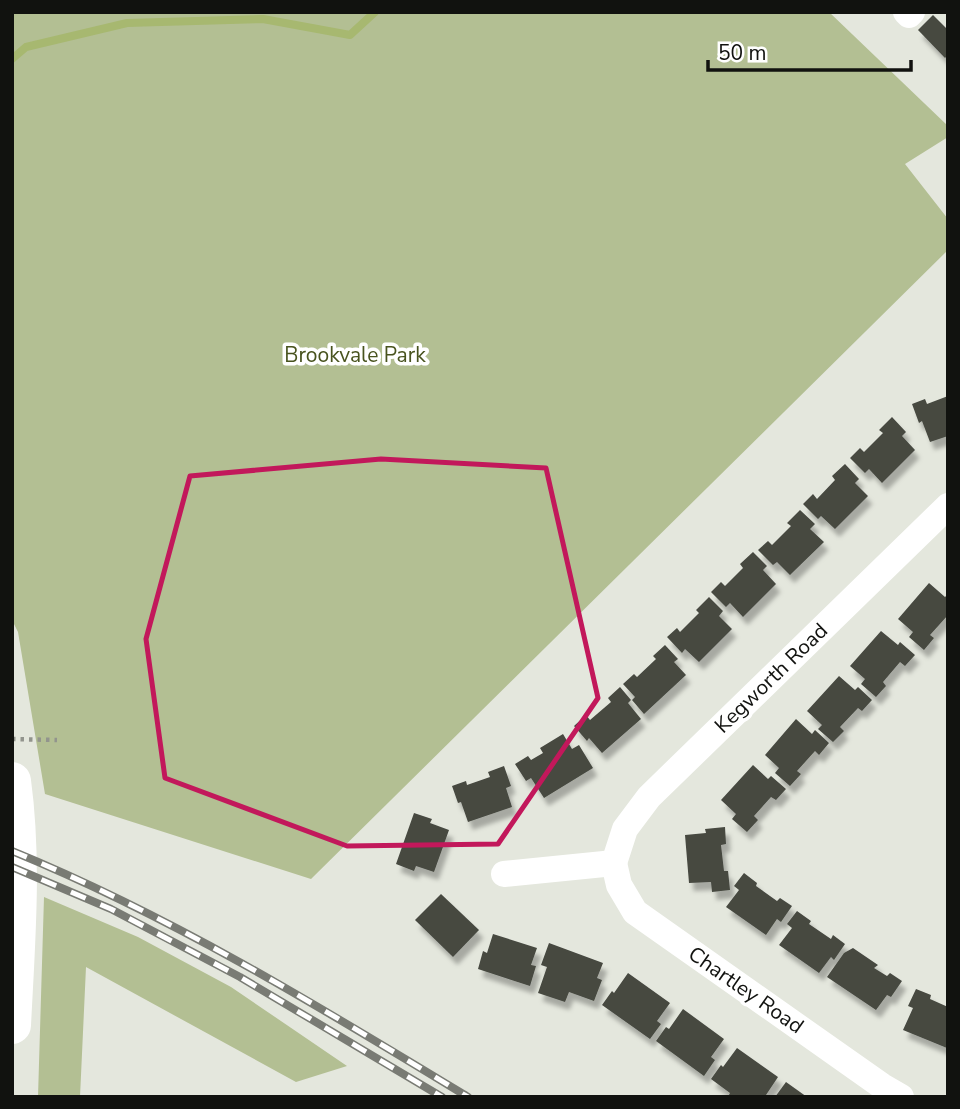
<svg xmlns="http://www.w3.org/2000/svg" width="960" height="1109" font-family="'Nunito Sans',sans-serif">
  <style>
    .green { fill: #b3bf93 }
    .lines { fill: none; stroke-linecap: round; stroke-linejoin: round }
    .stream { stroke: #a7b870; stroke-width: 8 }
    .building { fill: #464840; filter: url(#shadow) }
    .path { stroke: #92948d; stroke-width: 4.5; stroke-dasharray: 3.5 5; stroke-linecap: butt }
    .minor { stroke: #fff; stroke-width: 26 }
    .highway { stroke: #fff; stroke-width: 38 }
    .rail-casing { stroke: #797b74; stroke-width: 8 }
    .rail { stroke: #fff; stroke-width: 5; stroke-dasharray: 16; stroke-linecap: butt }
    .marked { fill: none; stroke: #c2185b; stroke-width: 5; stroke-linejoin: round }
    .labels { text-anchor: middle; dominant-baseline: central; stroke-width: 7; stroke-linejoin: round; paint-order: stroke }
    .park-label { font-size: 21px; fill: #48531e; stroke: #fff }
    .street-label { font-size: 21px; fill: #11120f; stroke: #fff }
  </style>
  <defs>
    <filter id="shadow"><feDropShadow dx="4.5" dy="8" stdDeviation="2" flood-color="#0004"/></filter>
  </defs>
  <rect width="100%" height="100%" fill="#e4e7dd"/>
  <g class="green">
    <polygon points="12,12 829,12 948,126 948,137 905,164 948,219 948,250 311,879 45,794 18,632 12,620"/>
    <polygon points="44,897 138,937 231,987 347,1066 296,1082 86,967 80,1097 38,1097"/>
  </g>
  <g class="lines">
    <polyline class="stream" points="12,59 26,47 127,23 263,19 350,35 375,12"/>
  </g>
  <g class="building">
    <polygon points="933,15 948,30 948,55 945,58 918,30"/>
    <polygon points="948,396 948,436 930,442 922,421 919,423 912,404 925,399 927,404"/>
    <polygon points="892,417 906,432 902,436 915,450 882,483 869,469 865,473 850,458 860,448 864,452 883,433 879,430"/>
    <polygon points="845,464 859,479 855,483 868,496 835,529 821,516 818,519 803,504 813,494 817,499 835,480 832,476"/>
    <polygon points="800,510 815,524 810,529 824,542 790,575 777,562 773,565 758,550 768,541 772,545 791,526 787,523"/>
    <polygon points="753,552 767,566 763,570 776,584 743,617 730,603 726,607 711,592 721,582 725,586 743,568 740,564"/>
    <polygon points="929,583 945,597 948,594 948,615 930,635 934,638 924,650 909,637 913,632 898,619"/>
    <polygon points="709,597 723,611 719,616 732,629 699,662 685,649 682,653 667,637 677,628 680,632 699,613 696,610"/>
    <polygon points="881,631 898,645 900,642 915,655 905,666 900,662 883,682 886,686 876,697 861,684 865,679 850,666"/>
    <polygon points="665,645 678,659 674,662 686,675 644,714 632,700 635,697 623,684 634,674 637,677 656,659 653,656"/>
    <polygon points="839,676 855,690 858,687 872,700 862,711 858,708 840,727 844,731 833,742 818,729 822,725 807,711"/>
    <polygon points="620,687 631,700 628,703 641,719 602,753 589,738 587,741 574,726 586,715 590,720 611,702 608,698"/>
    <polygon points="796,719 812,734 815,730 829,743 819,755 815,751 797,771 801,774 790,786 775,773 779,768 765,755"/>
    <polygon points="563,734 572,749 579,745 593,768 544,798 531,778 526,781 515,764 528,756 531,760 543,753 540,748"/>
    <polygon points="753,765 768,779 771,776 786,789 776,800 771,797 754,816 758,820 747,832 732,819 736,814 721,800"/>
    <polygon points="504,766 511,786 506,788 512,807 468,822 461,802 458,803 452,786 466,781 467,785 490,777 488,772"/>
    <polygon points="414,813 432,819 430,823 449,830 434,872 416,866 414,871 396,864"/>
    <polygon points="725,827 726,844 721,845 724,871 728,871 730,890 712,892 711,882 689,883 685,835 706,833 705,829"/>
    <polygon points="744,873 757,883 756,886 777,901 780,898 792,906 781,922 777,919 766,935 726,907 739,890 734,886"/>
    <polygon points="441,894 479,930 453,957 415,920"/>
    <polygon points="797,911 811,921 809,924 831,939 833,935 845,944 834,960 831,957 819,973 779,945 792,928 787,924"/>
    <polygon points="493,934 537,948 531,965 536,966 530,986 478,969 483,951 487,953"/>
    <polygon points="549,943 603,963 597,978 602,980 594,1001 569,992 565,1002 538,993 547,967 541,965"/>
    <polygon points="853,948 878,965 874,968 887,976 890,973 902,981 891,997 887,995 876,1010 827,977 844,953"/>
    <polygon points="628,973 670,1003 657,1021 661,1024 650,1039 602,1005 612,991 614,993"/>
    <polygon points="916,989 931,995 930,999 948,1007 947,1048 903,1030 913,1008 908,1006"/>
    <polygon points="683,1009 724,1039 711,1057 715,1060 704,1076 656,1041 666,1027 669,1029"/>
    <polygon points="737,1048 778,1077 766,1095 768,1097 728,1097 730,1093 711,1079 721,1065 723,1067"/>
    <polygon points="786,1082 807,1097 775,1097"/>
  </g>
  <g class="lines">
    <polyline class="path" points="12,739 57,740"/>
    <g class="minor">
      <polyline points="906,12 909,15 912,12"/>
      <polyline points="614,863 625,829 649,797 948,506"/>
      <polyline points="614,863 619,885 635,912 882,1086 901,1097"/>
      <polyline points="504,874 614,863"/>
    </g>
    <path class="highway" d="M 12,781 C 23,862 16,944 12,1025"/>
    <g class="rail-casing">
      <g id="rail">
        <path d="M 12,851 C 173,917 320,1007 468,1097"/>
        <polyline points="12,867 111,909 240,977 442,1097"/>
      </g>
    </g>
    <use href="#rail" class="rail"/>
  </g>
  <path class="marked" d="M 381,459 L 546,468 L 598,698 L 498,844 L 347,846 L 165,778 L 146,639 L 190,476 Z"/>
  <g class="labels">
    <g class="park-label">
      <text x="355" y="355">Brookvale Park</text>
    </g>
    <g class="street-label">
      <text transform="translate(771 678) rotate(-44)">Kegworth Road</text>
      <text transform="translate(746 990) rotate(35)">Chartley Road</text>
    </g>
  </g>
  <rect width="960" height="1109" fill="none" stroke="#11120f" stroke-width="28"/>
  <path d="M708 60v10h203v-10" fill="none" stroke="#11120f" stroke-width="3.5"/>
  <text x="718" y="60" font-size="21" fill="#11120f" stroke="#ffffff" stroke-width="5" paint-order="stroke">50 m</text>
</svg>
